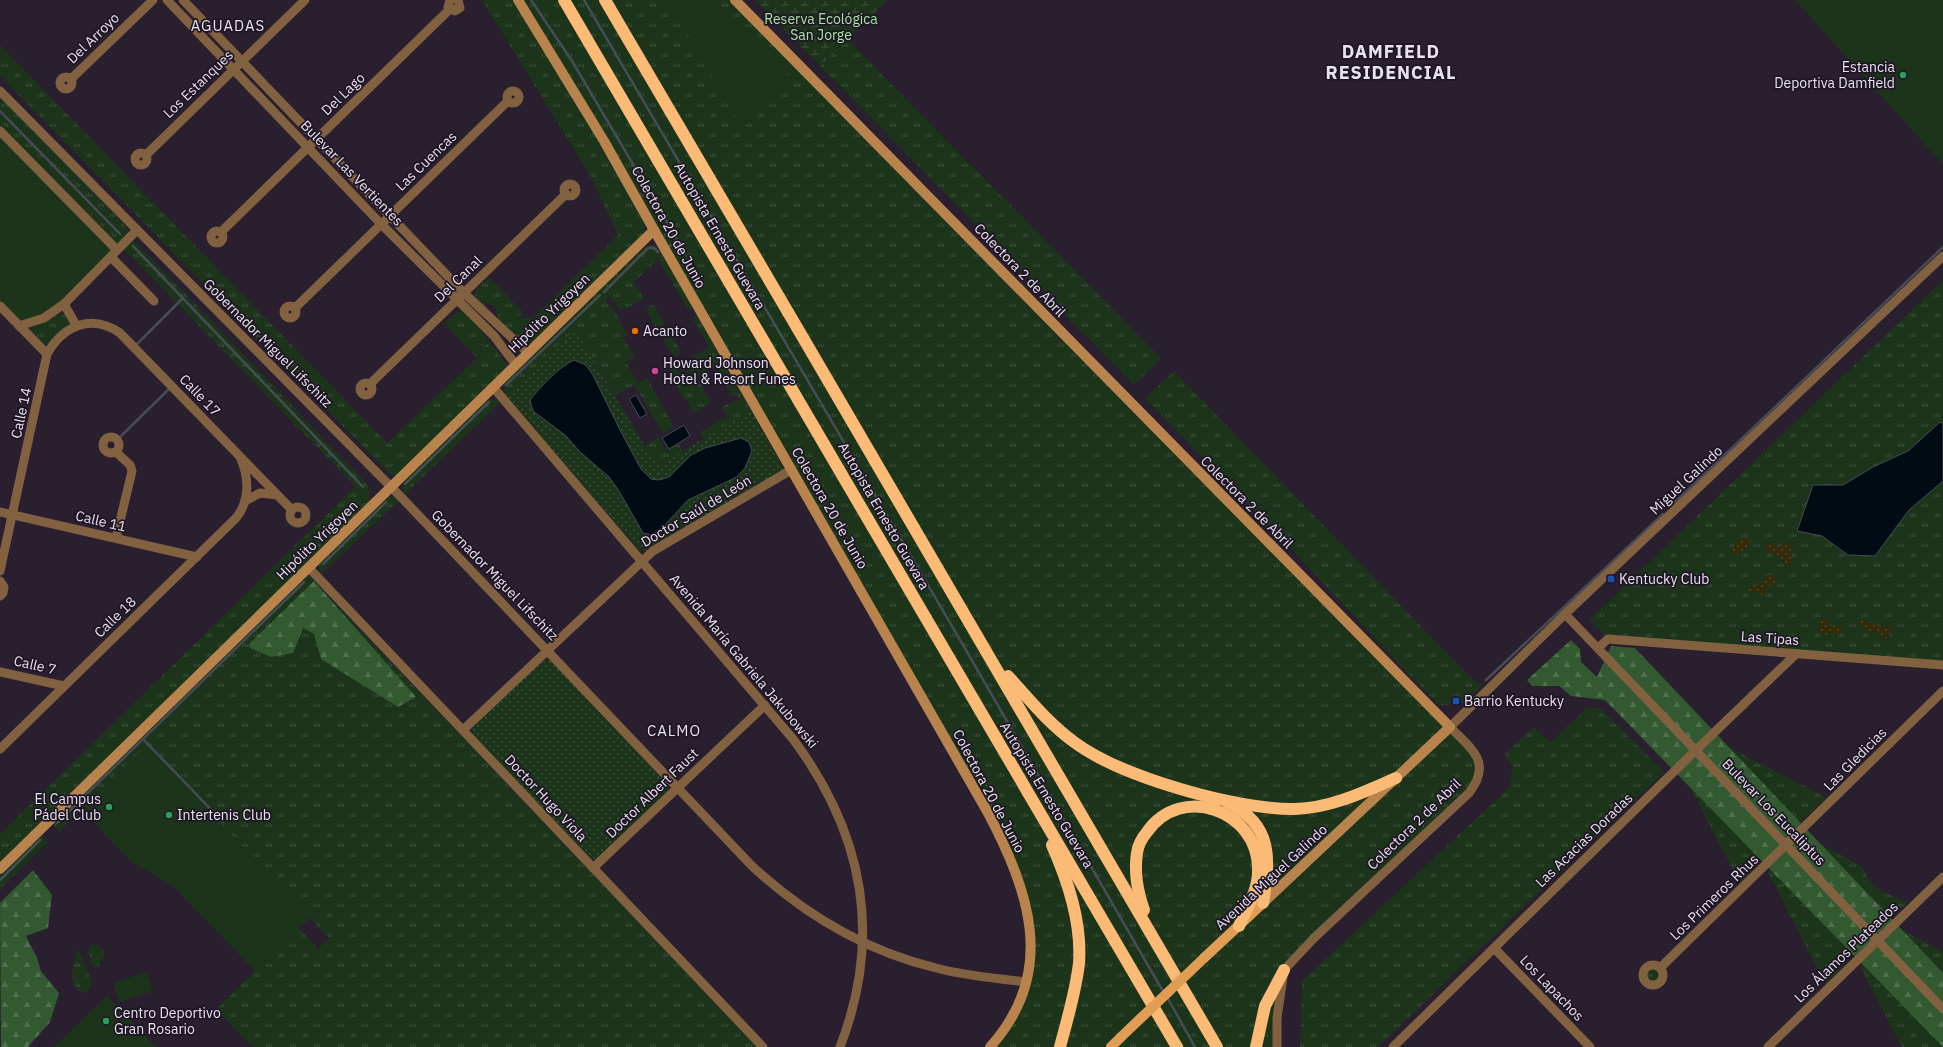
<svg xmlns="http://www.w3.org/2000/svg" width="1943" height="1047" font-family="'IBM Plex Sans',sans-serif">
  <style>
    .grass { fill: url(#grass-tufts) }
    .forest { fill: url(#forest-firs) }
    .wetland { fill: url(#wetland-marsh) }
    .sand { fill: url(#sand-dots) }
    .park { fill: url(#park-dots) }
    .pitch { fill: #1c341a }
    .water { fill: #000b14; stroke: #464c55 }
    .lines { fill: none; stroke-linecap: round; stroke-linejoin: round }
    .stream { stroke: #464c55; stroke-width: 2.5 }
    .street { stroke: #826140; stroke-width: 9 }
    .secondary { stroke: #b8834c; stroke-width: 10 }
    .primary { stroke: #e29d55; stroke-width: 10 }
    .highway { stroke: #fcba77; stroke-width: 12 }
    .primary-bridge { stroke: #e29d55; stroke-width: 10 }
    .leisure-dot { fill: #2e9e5b; stroke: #1f1625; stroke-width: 1.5 }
    .food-dot { fill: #e8710a; stroke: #1f1625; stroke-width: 1.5 }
    .hotel-dot { fill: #d1479c; stroke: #1f1625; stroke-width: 1.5 }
    .transit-dot { fill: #1a4fb4; stroke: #1f1625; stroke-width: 1.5 }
    .labels { text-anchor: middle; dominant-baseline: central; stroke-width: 3.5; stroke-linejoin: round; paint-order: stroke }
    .park-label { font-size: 14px; fill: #a6e5a1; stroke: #1f1625 }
    .street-label { font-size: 14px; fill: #e8e2ed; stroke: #1f1625 }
    .poi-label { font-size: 14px; fill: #e8e2ed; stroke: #1f1625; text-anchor: start }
    .neighbourhood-label { font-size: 15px; letter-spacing: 1px; fill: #e8e2ed; stroke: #1f1625 }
    .district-label { font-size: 18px; font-weight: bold; letter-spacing: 1px; fill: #e8e2ed; stroke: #1f1625 }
  </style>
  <defs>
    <pattern id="grass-tufts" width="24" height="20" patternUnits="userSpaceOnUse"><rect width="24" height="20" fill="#1c341a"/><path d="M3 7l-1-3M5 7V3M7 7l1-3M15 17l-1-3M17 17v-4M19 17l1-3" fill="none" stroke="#3d513c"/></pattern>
    <pattern id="forest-firs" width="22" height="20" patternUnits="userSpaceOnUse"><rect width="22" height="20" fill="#32592f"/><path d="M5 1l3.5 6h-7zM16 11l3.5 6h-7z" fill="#50714d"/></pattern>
    <pattern id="wetland-marsh" width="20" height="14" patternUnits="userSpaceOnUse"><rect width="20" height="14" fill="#1c341a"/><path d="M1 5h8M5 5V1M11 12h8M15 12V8" fill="none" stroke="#3d513c"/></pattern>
    <pattern id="sand-dots" width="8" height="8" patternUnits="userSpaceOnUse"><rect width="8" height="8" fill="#332a09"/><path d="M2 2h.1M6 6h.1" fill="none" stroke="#51492d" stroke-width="1.8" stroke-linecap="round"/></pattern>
    <pattern id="park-dots" width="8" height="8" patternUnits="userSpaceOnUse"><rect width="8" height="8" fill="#1c341a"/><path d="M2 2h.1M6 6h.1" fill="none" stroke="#3d513c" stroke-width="1.8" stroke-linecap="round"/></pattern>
  </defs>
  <rect width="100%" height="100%" fill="#291f2f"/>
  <g class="grass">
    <path d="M 482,0 L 513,0 L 592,130 L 644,222 L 645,231 L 640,238 L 534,343 C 518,341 509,332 498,323 L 497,310 L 488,303 L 485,303 L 485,308 L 475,296 L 476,290 L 489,277 L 523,312 L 517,318 L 533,318 L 618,235 L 590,175 Z"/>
    <polygon points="518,0 735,0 1478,759 1475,785 1284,969 1277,1047 990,1047 1017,1006 1031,933 1005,845"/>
    <polygon points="847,39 1161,358 1134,385 820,66"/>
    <polygon points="0,45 387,443 477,358 444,323 463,308 488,340 477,351 481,354 478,351 489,341 507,365 507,368 398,475 394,476 388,472 0,76"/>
    <polygon points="0,97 124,224 128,233 118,243 0,122"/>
    <path d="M 133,240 C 212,320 288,402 366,483 C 371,491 371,497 367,506 L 0,864 L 0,834 L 354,488 L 354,485 L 124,249 Z"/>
    <polygon points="650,245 657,247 659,250 693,308 689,311 658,259 634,282 644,299 621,311 609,296 605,301 616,313 627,335 623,338 635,356 626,362 638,383 647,378 674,427 663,433 634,385 615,395 575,330 506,395 503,390 505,382 638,252"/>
    <polygon points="1943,280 1943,665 1608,639 1589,620"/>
    <polygon points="654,305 664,323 661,328 655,326 646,309 650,306"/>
    <polygon points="58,314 66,315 69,323 68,326 51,344 43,345 32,335 31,328"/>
    <polygon points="697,316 751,411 704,439 700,432 727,416 722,407 739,399 737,394 732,396 715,366 698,376 674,368 709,347 693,319"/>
    <polygon points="667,334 672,336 680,350 679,355 677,357 672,353 663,339"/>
    <polygon points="673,369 697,378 711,403 693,414 687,400 685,401 675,382 676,381 670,370"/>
    <polygon points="1174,371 1472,679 1483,685 1466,702 1461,703 1459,697 1451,698 1452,704 1440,706 1401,666 1272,529 1145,399"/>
    <path d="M 495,399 L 500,403 L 405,494 C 401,488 403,483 407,478 L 487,400 Z"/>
    <polygon points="658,437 666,451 679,444 683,451 657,466 645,446"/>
    <polygon points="394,496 399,501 320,575 318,572 320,563 386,497"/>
    <polygon points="307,575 309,576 757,1047 252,1047 216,1009 299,928 318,949 329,938 146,746 59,832 53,823"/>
    <polygon points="1587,708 1600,708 1664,772 1378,1047 1300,1047 1302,981 1510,787 1512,768 1505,753 1534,727 1550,743"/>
    <polygon points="1720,743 1828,798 1785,835"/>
    <polygon points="1682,771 1773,846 1740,884"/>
    <polygon points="40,836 43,836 48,842 0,889 0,875"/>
    <polygon points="1810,839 1861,866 1874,887 1907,903 1876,930"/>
    <polygon points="1781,859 1862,944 1826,985 1768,872"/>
    <polygon points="1904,931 1943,952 1943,992 1893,940"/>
    <path d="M 94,944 L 98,945 L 100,950 L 104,949 L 105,954 L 97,969 L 94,968 C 90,961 89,955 89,947 Z"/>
    <path d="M 77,950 L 80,952 L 91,980 L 91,987 L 87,992 L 82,993 C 67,984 73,964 77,950 Z"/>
    <polygon points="1875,954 1943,1047 1902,1047 1861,968"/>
    <circle cx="1652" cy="975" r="7"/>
  </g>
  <g class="forest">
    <polygon points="314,581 416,697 398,707 321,659 314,634 303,628 293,653 271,657 250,648 249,644"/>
    <polygon points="1571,640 1580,649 1581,662 1597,677 1611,646 1635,648 1943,973 1943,1047 1605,700 1571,696 1559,686 1532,686 1527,680"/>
    <polygon points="33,870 52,895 48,928 26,936 37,958 41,971 59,993 50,1022 28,1047 1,1047 0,903"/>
  </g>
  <polygon class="wetland" points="755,0 887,0 820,66"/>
  <g class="sand">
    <polygon points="1745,538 1751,540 1748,547 1737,554 1732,554 1731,552 1738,539"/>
    <path d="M 1771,542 L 1778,547 L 1781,546 L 1786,542 L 1789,544 L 1791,548 L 1789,554 L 1794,559 L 1789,564 L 1785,564 C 1777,550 1772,557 1765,547 Z"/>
    <polygon points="1768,575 1772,575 1776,578 1777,582 1765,589 1766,595 1763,595 1757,591 1750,592 1748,588 1751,586 1755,586 1760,584"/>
    <polygon points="1822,619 1826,619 1830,626 1841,626 1843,631 1837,635 1831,632 1824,636 1820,632 1821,629 1819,622"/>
    <polygon points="1862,619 1881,627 1892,626 1890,636 1882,639 1877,632 1867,632 1859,622"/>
  </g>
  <g class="park">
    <polygon points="575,330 657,466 751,411 784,469 648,549 644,551 638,549 506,395"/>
    <polygon points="547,659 551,660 668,784 668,791 596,859 589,858 473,736 472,730 474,726 540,663"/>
  </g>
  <g class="pitch">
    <polygon points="665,0 711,0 791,79 741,126 679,19"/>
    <polygon points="1795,0 1943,0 1943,164 1930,150"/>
    <polygon points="0,122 121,246 64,304 19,326 0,306"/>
    <polygon points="146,745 310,918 255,971 172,885 133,863 81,810"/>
    <polygon points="146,972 153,991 120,1002 113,983"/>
    <polygon points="107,996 156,1047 54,1047"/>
  </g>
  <g class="water">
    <path d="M 574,360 L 586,365 L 593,375 L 620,430 L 641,469 L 651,479 L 659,480 L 669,477 L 691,455 L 705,448 L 741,438 L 749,442 L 752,451 L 745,468 L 737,477 L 688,500 L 662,528 L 653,535 L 643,533 L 619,491 L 609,477 L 580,452 L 565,435 L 533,411 L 530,400 C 540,387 560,366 574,360 Z"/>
    <polygon points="636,395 647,414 640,418 629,399"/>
    <polygon points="1940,422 1943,424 1943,481 1909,510 1875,556 1848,555 1822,536 1797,531 1813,485 1843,485 1873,467 1908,451"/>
    <polygon points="684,425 690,436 669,449 662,438"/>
  </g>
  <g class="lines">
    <g class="stream">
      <polyline points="531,0 572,61 673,232 676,238 676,243 669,246"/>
      <polyline points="584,0 959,638 1164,993"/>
      <polyline points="0,111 120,234"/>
      <polyline points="133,246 363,487"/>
      <polyline points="604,292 648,248 654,248 658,252"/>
      <polyline points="136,345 182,299"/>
      <polyline points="506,385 600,295"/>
      <polyline points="118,439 171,387"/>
      <polyline points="405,484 489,402"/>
      <polyline points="1671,506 1943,247"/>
      <polyline points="323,564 386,502"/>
      <polyline points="1486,680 1663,514"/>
      <polyline points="143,739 223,822"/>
      <polyline points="57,823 304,582"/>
      <polyline points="0,880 40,840"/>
      <polyline points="1167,997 1195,1047"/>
    </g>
    <g class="street">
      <polyline points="167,0 381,224 494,336 516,365"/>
      <polyline points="183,0 464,293 528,353"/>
      <polyline points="450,0 448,7 455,11 460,8 458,0"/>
      <circle cx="66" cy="83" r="6"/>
      <polyline points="71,79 153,0"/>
      <circle cx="513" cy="97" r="6"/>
      <path d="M 0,91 L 401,497 L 752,866 C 804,914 866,951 936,968 C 965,976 996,978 1026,982"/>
      <polyline points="0,131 117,250"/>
      <circle cx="141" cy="159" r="6"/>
      <polyline points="146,155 305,0"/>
      <circle cx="570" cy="190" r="6"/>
      <circle cx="217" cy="237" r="6"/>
      <polyline points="221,232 450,9"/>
      <polyline points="111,257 154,301"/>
      <polyline points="64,304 76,325"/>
      <circle cx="290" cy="312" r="6"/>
      <polyline points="0,306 47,354"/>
      <polyline points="295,308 508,101"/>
      <polyline points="19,326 44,318 64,304 137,230"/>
      <circle cx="366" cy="389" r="6"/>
      <polyline points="370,384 566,194"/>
      <path d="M 493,387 L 793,739 C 863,833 883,936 840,1047"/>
      <circle cx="111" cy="445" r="8"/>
      <polyline points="245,501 260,493 277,495"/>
      <circle cx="298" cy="515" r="8"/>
      <polyline points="0,512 197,557"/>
      <polyline points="116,538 132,471 130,465 116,452"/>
      <polyline points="309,568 763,1047"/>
      <path d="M 0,571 L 47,354 C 63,326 91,313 120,333 L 292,510"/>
      <polyline points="0,581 4,587 3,593 0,596"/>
      <polyline points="1565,614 1943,1009"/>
      <polyline points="1598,648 1608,639 1943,665"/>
      <polyline points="0,672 64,686"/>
      <polyline points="463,730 653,551 791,470"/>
      <path d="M 0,749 L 236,518 C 250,501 249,478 241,459"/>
      <polyline points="593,868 765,705"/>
      <polyline points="1494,948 1590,1047"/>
      <circle cx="1653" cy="975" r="10"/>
      <polyline points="1660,968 1943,691"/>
      <path d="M 1277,1047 L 1277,1018 L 1284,970 L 1314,938 L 1469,793 C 1493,762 1471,749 1450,727 L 1565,614 L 1943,256"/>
      <polyline points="1393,1047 1696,750 1796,654"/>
      <polyline points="1768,1047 1943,877"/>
    </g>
    <g class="secondary">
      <path d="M 518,0 L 604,141 L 654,230 L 988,813 C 1029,891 1058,972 990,1047"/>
      <polyline points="735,0 1450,727 1263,903"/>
      <polyline points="0,869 654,230"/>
    </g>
    <g class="primary">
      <polyline points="1204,958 1263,903"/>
      <polyline points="1111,1047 1121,1037"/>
    </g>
    <g class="highway">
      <polyline points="564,0 1177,1047"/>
      <path d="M 605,0 C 809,349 1015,697 1217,1047"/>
      <path d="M 1008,676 C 1029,699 1048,723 1074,742 C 1121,777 1237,810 1295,809 C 1331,808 1364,792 1396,778"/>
      <path d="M 1227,802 C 1274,825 1270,860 1263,903"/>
      <path d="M 1052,845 C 1068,881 1082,922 1079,963 C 1076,991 1067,1020 1060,1047"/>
      <path d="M 1144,910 C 1138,893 1134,872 1137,853 C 1138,845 1142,838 1147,832 C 1181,783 1258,810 1258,869 C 1259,889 1247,908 1239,926"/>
      <polyline points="1256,1047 1265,1006 1284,970"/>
    </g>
    <polyline class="primary-bridge" points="1121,1037 1204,958"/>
  </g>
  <g class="leisure-dot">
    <circle cx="1903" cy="75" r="4"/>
    <circle cx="109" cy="807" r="4"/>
    <circle cx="169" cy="815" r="4"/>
    <circle cx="106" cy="1021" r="4"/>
  </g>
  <circle class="food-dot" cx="635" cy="331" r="4"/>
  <circle class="hotel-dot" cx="655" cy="371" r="4"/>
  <g class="transit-dot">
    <rect x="1607" y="575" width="8" height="8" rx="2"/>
    <rect x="1452" y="697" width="8" height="8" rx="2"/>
  </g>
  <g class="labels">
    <g class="park-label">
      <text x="821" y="19">Reserva Ecológica<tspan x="821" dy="16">San Jorge</tspan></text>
    </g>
    <g class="street-label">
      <text transform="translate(93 38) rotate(-44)">Del Arroyo</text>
      <text transform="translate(198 84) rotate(-44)">Los Estanques</text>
      <text transform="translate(343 94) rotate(-44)">Del Lago</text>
      <text transform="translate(426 161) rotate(-44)">Las Cuencas</text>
      <text transform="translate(352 173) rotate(46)">Bulevar Las Vertientes</text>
      <text transform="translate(669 227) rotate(61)">Colectora 20 de Junio</text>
      <text transform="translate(720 236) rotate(60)">Autopista Ernesto Guevara</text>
      <text transform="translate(1020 270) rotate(46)">Colectora 2 de Abril</text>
      <text transform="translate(458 279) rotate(-44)">Del Canal</text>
      <text transform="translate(549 313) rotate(-44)">Hipólito Yrigoyen</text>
      <text transform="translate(268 343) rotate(45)">Gobernador Miguel Lifschitz</text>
      <text transform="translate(200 395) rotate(46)">Calle 17</text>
      <text transform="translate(21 413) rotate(-78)">Calle 14</text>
      <text transform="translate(1686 480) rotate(-43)">Miguel Galindo</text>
      <text transform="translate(1247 502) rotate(45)">Colectora 2 de Abril</text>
      <text transform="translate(830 508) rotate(60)">Colectora 20 de Junio</text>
      <text transform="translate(696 511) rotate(-31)">Doctor Saúl de León</text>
      <text transform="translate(884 516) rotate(60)">Autopista Ernesto Guevara</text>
      <text transform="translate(101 521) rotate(13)">Calle 11</text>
      <text transform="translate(317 540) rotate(-44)">Hipólito Yrigoyen</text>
      <text transform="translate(495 575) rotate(46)">Gobernador Miguel Lifschitz</text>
      <text transform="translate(115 617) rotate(-44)">Calle 18</text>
      <text transform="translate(1770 638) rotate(4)">Las Tipas</text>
      <text transform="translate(744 661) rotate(50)">Avenida María Gabriela Jakubowski</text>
      <text transform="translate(35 665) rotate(13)">Calle 7</text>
      <text transform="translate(1855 759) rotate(-45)">Las Gledicias</text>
      <text transform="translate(989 791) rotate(62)">Colectora 20 de Junio</text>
      <text transform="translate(652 793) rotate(-44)">Doctor Albert Faust</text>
      <text transform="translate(1047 795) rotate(59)">Autopista Ernesto Guevara</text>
      <text transform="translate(546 798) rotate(47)">Doctor Hugo Viola</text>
      <text transform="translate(1774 812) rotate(46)">Bulevar Los Eucaliptus</text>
      <text transform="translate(1414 824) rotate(-44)">Colectora 2 de Abril</text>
      <text transform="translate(1584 840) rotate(-44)">Las Acacias Doradas</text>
      <text transform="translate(1271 877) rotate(-43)">Avenida Miguel Galindo</text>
      <text transform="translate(1714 897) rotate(-44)">Los Primeros Rhus</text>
      <text transform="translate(1846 952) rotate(-44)">Los Álamos Plateados</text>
      <text transform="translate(1552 988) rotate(46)">Los Lapachos</text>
    </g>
    <g class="poi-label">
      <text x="1895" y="67" text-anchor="end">Estancia<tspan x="1895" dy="16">Deportiva Damfield</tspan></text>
      <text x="643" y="331">Acanto</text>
      <text x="663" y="363">Howard Johnson<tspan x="663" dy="16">Hotel &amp; Resort Funes</tspan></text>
      <text x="1619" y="579">Kentucky Club</text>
      <text x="1464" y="701">Barrio Kentucky</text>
      <text x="101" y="799" text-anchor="end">El Campus<tspan x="101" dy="16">Pádel Club</tspan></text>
      <text x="177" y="815">Intertenis Club</text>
      <text x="114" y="1013">Centro Deportivo<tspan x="114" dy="16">Gran Rosario</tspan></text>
    </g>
    <g class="neighbourhood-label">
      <text x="228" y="25">AGUADAS</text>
      <text x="674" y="730">CALMO</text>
    </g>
    <g class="district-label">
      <text x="1391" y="51">DAMFIELD<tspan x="1391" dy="21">RESIDENCIAL</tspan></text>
    </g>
  </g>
</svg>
